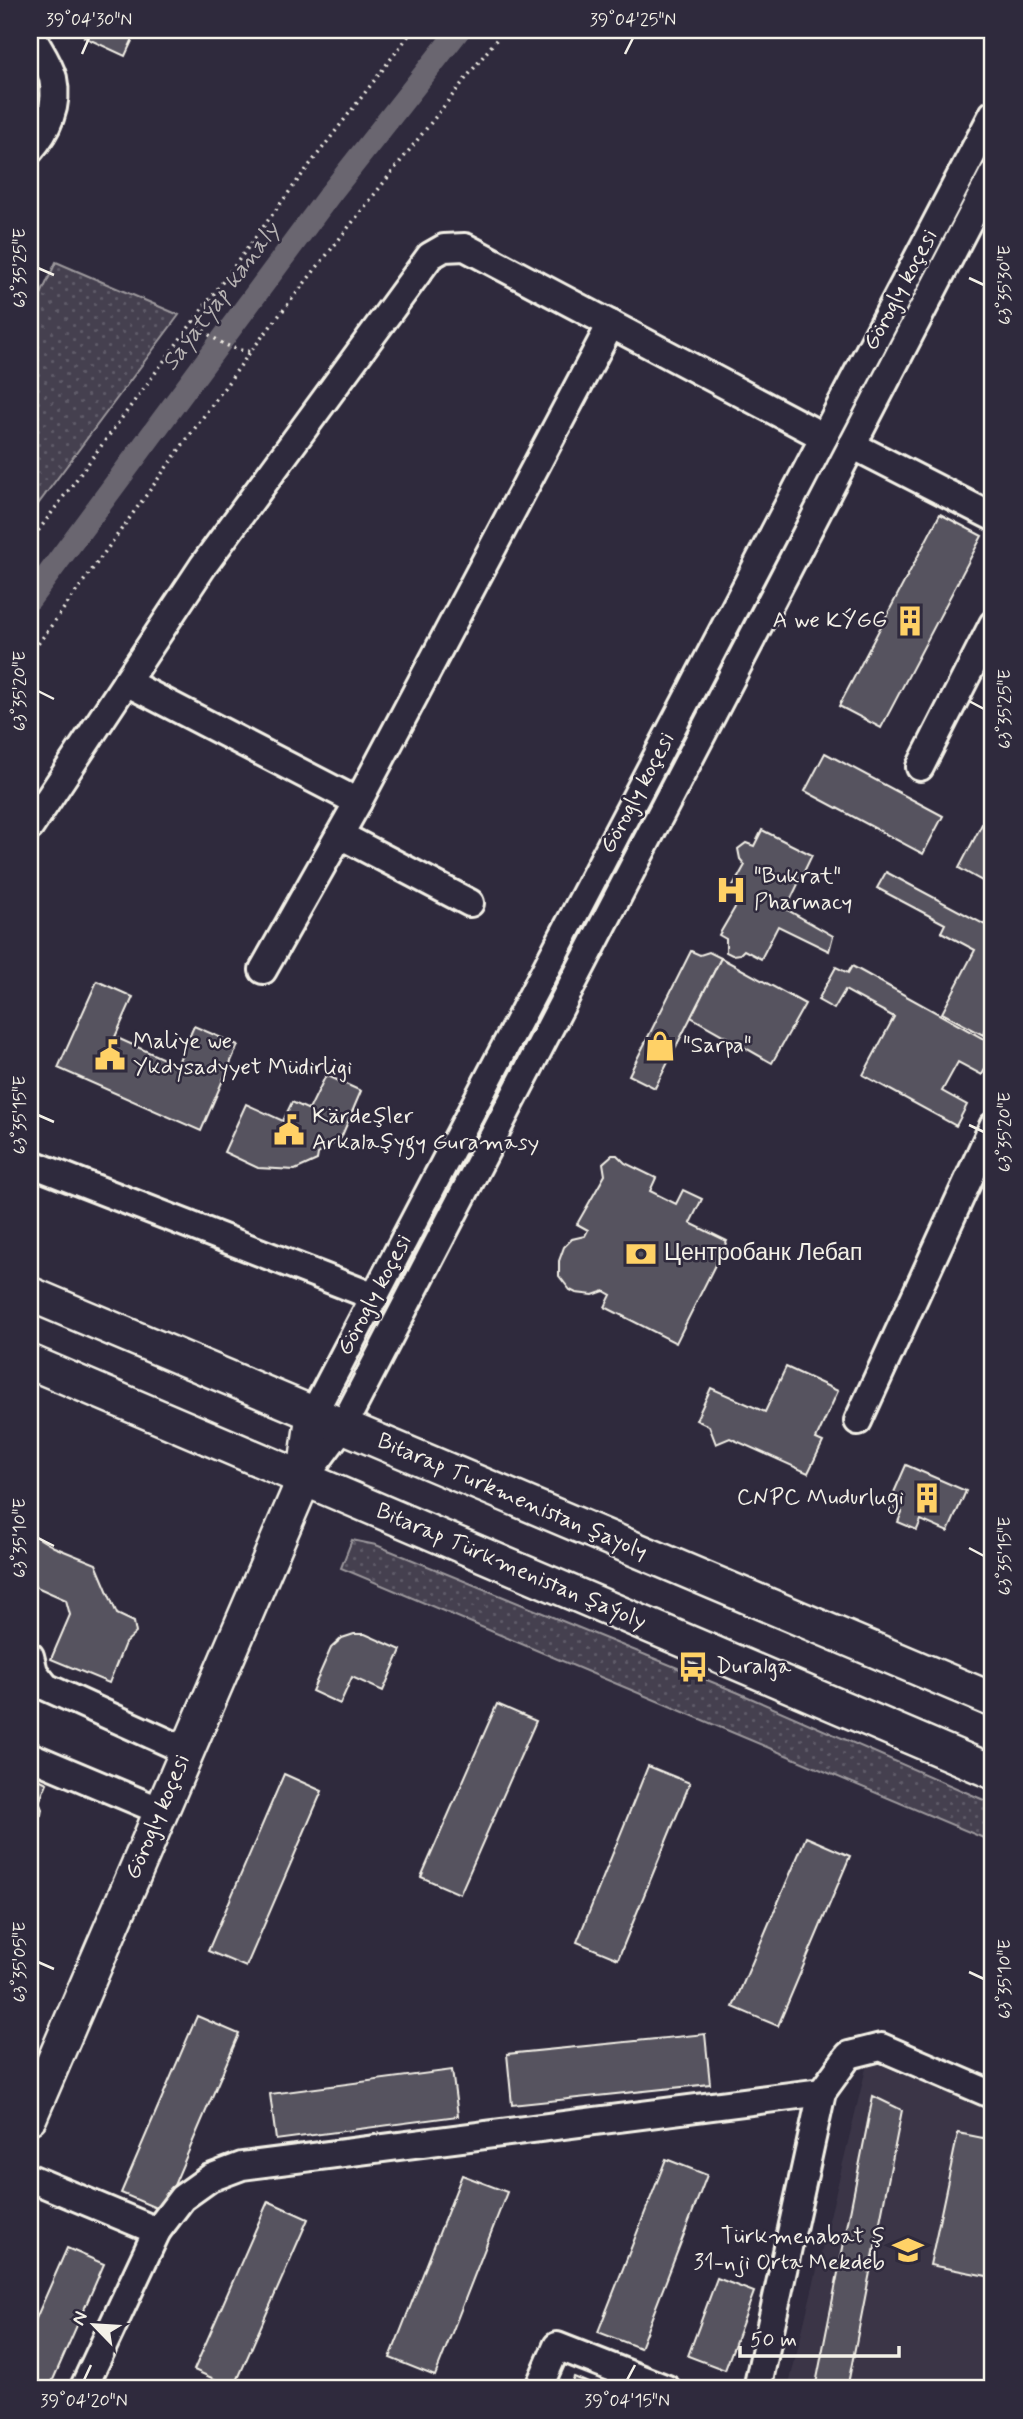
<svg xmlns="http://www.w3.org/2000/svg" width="1023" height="2419" font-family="Mynerve,sans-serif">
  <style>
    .built { fill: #3b3647 }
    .green { fill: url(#green-dots); stroke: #9c989c; stroke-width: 2 }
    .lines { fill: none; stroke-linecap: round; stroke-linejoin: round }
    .canal { stroke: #6a6670; stroke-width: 23 }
    .building { fill: #56525f; stroke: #f4f1e8; stroke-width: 2 }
    .minor-casing { stroke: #f4f1e8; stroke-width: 32 }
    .major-casing { stroke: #f4f1e8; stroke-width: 38 }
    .path { stroke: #f4f1e8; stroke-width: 3.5; stroke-dasharray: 2 5; stroke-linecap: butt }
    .minor { stroke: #2f2a3d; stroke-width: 26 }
    .major { stroke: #2f2a3d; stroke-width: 33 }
    .ticks { fill: none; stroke: #f4f1e8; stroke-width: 2.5 }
    .labels { text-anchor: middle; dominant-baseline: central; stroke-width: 5; stroke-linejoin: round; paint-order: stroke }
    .street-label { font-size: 23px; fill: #f4f1e8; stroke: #2f2a3d }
    .poi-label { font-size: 23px; fill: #f4f1e8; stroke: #2f2a3d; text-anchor: start }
    .water-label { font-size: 24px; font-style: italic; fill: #b6b2b2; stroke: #2f2a3d }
    .neatline { fill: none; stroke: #f4f1e8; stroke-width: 2.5 }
    .ticks-label { font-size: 18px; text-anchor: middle; fill: #f4f1e8 }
  </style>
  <defs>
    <pattern id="green-dots" width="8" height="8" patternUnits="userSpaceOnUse" patternTransform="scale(1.75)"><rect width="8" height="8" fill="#454050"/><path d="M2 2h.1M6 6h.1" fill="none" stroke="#605c69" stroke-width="1.8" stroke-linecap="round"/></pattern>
  </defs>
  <rect width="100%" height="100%" fill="#2f2a3d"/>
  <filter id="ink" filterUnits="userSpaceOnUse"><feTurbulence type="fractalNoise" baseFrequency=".0143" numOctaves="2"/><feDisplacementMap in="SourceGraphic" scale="14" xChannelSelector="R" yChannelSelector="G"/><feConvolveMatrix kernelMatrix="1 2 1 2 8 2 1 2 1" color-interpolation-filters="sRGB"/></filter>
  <g filter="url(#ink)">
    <polygon class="built" points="868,2060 993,2111 993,2389 788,2389"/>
    <g class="green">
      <polygon points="56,262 179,315 30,515 30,318"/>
      <polygon points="352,1540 376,1545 739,1693 993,1804 993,1842 341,1568"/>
    </g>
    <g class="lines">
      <polyline class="canal" points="30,599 330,194 459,30"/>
    </g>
    <g class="building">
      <polygon points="87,30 137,30 125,56 84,37"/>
      <polygon points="940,514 982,536 881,728 839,706"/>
      <polygon points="825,753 943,816 923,854 805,791"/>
      <polygon points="993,803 993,887 959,868"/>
      <polygon points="762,830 812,855 786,909 833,936 829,951 778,926 761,959 744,950 740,954 732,955 726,952 726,939 719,935 740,899 731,890 745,865 740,859 738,849 746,843 754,846"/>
      <polygon points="886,872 993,929 993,1016 983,1035 942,1013 975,950 941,932 945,924 877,888"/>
      <polygon points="691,951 700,955 709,952 721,958 655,1088 629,1075"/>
      <polygon points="721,958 805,1004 772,1063 691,1017"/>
      <polygon points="852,966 993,1044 993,1054 982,1075 958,1062 942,1091 967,1105 956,1126 863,1075 894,1017 845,990 834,1009 818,1000 836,967 848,973"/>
      <polygon points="97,981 133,997 115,1037 177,1065 194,1026 238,1045 201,1131 58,1068"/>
      <polygon points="326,1075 361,1091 341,1138 318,1154 317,1160 295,1170 258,1168 224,1152 246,1104 283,1121 292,1102 309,1110"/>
      <polygon points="612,1155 617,1155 625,1163 656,1178 650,1191 676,1204 683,1190 702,1199 690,1223 727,1241 676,1343 605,1307 611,1295 604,1291 593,1295 576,1293 570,1290 559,1276 559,1261 564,1247 572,1239 585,1236 588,1230 577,1224 605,1175 603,1163"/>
      <polygon points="786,1367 838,1391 816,1439 823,1442 808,1473 730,1438 716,1444 709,1426 696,1420 711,1388 765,1412"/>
      <polygon points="906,1465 966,1491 948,1532 921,1520 917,1530 898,1522 902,1512 888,1506"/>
      <polygon points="30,1533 54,1547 96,1564 117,1614 134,1622 136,1633 125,1643 109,1683 51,1659 70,1615 66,1600 30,1584"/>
      <polygon points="354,1634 365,1634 401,1650 383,1691 352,1677 340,1704 312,1691 331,1648 342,1638"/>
      <polygon points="497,1704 536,1721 460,1894 421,1877"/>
      <polygon points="648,1766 690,1783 618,1959 577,1942"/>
      <polygon points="284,1774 322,1791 246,1967 208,1951"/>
      <polygon points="30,1775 47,1783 39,1802 42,1809 41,1815 30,1821"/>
      <polygon points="806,1837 850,1856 778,2026 733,2007"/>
      <polygon points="197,2016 239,2034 163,2211 121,2193"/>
      <polygon points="705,2034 710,2084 512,2105 507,2054"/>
      <polygon points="452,2070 458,2116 276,2140 270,2094"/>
      <polygon points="873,2096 902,2110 847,2389 815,2389"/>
      <polygon points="958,2133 993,2140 992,2277 930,2265"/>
      <polygon points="666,2159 707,2175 640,2348 598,2332"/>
      <polygon points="462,2175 507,2192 435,2376 390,2358"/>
      <polygon points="268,2201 308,2219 234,2388 194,2370"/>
      <polygon points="67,2248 104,2264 49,2389 30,2389 30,2332"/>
      <polygon points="717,2278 754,2292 725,2370 688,2356"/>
      <polygon points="574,2377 603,2389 569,2389"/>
    </g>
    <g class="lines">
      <g class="minor-casing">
        <g id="minor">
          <path d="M 30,33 C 37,47 49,63 53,78 C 59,106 47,131 30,150"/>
          <polyline points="852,445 993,517"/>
          <polyline points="126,682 358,802 611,324"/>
          <polyline points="920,767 993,624"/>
          <polyline points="30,827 203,566 430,256 444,248 465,247 824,437"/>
          <polyline points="340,835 470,903"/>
          <polyline points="263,970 358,802"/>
          <polyline points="30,1163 375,1297"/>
          <polyline points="313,1414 993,114"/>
          <polyline points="858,1421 993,1126"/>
          <polyline points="305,1477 343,1426 993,174"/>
          <polyline points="30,1656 34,1672 46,1687 187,1751"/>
          <polyline points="30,1756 161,1811"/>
          <polyline points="30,2178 157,2231"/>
          <polyline points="83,2389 157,2231 182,2198 210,2178 242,2166 822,2092 849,2055 881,2047 993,2095"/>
          <polyline points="538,2389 557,2346 667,2389"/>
          <polyline points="757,2389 822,2092"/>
        </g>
      </g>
      <g class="major-casing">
        <g id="major">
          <polyline points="30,1294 993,1700"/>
          <polyline points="30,1362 993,1772"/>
          <polyline points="30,2117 304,1479 313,1414"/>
        </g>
      </g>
      <g class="path">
        <path d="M 193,321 C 207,335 231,352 251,351"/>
        <polyline points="30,542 295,184 413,30"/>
        <polyline points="30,655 251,351 504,30"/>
      </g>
      <use href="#minor" class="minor"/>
      <use href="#major" class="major"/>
    </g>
  </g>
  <path class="ticks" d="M 82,54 L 89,38M 625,54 L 633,38M 38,268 L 54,275M 969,278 L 984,285M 38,691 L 54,699M 969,701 L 984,709M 38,1115 L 54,1122M 969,1125 L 984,1132M 38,1538 L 54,1546M 969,1548 L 984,1556M 38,1962 L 54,1969M 969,1972 L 984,1979M 84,2380 L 91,2365M 627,2380 L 635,2365"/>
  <defs>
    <g id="building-bare" transform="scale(2.415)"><path d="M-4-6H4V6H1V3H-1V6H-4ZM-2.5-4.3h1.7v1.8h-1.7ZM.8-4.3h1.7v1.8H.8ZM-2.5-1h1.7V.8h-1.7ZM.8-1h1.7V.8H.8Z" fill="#ffd166" stroke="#2f2a3d" stroke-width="2.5" paint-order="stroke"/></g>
    <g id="hospital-bare" transform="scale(2.415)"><path d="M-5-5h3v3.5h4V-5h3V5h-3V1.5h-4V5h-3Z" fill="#ffd166" stroke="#2f2a3d" stroke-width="2.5" paint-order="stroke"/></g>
    <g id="shop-bare" transform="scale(2.415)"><path d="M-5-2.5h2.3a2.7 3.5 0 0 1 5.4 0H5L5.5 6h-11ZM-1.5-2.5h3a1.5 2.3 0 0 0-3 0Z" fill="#ffd166" stroke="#2f2a3d" stroke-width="2.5" paint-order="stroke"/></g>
    <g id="civic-bare" transform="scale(2.415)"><path d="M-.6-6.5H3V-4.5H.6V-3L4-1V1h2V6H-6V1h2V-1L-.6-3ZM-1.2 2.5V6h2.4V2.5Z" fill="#ffd166" stroke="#2f2a3d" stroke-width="2.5" paint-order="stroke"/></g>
    <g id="bank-bare" transform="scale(2.415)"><path d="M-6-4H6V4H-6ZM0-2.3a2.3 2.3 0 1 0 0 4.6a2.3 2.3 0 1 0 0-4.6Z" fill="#ffd166" stroke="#2f2a3d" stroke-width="2.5" paint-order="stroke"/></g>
    <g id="bus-bare" transform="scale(2.415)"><path d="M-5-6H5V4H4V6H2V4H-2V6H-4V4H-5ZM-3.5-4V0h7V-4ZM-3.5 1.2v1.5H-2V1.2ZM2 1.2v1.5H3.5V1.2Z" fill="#ffd166" stroke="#2f2a3d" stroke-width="2.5" paint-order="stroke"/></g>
    <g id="school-bare" transform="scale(2.415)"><path d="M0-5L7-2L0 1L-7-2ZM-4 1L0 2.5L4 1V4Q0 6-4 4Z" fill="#ffd166" stroke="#2f2a3d" stroke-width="2.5" paint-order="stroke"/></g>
  </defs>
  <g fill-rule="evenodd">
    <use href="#building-bare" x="910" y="621"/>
    <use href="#hospital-bare" x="731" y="890"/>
    <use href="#shop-bare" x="660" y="1046"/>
    <use href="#civic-bare" x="110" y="1055"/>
    <use href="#civic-bare" x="289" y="1130"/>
    <use href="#bank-bare" x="641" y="1254"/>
    <use href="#building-bare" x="927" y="1498"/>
    <use href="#bus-bare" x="693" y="1667"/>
    <use href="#school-bare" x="908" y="2250"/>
  </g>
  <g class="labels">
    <g class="street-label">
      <text transform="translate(901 290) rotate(-62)">Görogly koçesi</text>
      <text transform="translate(638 793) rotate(-62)">Görogly koçesi</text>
      <text transform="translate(375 1295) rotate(-62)">Görogly koçesi</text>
      <text transform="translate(512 1497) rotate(23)">Bitarap Turkmenistan şayoly</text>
      <text transform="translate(511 1567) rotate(23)">Bitarap Türkmenistan şaýoly</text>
      <text transform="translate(158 1817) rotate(-67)">Görogly koçesi</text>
    </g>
    <g class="poi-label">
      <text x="887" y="621" text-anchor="end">A we KÝGG</text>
      <text x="754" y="877">"Bukrat"<tspan x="754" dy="26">Pharmacy</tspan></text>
      <text x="133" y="1042">Maliye we<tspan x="133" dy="26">Ykdysadyyet Müdirligi</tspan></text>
      <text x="683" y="1046">"Sarpa"</text>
      <text x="312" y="1117">Kärdeşler<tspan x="312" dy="26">Arkalaşygy Guramasy</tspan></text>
      <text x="664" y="1254">Центробанк Лебап</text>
      <text x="904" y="1498" text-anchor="end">CNPC Mudurlugi</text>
      <text x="716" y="1667">Duralga</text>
      <text x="885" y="2237" text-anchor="end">Türkmenabat ş<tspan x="885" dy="26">31-nji Orta Mekdeb</tspan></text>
    </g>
    <g class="water-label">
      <text transform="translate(221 297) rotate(-53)">Saýatýap kanaly</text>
    </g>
  </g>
  <rect width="1023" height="2419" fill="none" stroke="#2f2a3d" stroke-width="77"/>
  <g transform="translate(94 2325) rotate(295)" stroke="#2f2a3d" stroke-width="5" paint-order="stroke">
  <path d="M0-5L12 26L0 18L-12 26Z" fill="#f4f1e8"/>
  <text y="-10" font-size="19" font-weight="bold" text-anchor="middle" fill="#f4f1e8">N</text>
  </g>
  <path d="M740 2346v10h159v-10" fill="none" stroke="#f4f1e8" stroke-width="3.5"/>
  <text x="750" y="2346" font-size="21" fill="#f4f1e8" stroke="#2f2a3d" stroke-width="5" paint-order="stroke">50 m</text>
  <rect x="38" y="38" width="946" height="2342" class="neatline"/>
  <g class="ticks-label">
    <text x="89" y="25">39°04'30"N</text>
    <text x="633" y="25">39°04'25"N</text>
    <text transform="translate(19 268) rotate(-90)" y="6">63°35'25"E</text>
    <text transform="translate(1004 285) rotate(-90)" y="6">63°35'30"E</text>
    <text transform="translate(19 691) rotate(-90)" y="6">63°35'20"E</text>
    <text transform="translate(1004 709) rotate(-90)" y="6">63°35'25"E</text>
    <text transform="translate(19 1115) rotate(-90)" y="6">63°35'15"E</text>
    <text transform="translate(1004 1132) rotate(-90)" y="6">63°35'20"E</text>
    <text transform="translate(19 1538) rotate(-90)" y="6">63°35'10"E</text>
    <text transform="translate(1004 1556) rotate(-90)" y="6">63°35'15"E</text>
    <text transform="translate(19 1962) rotate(-90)" y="6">63°35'05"E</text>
    <text transform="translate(1004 1979) rotate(-90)" y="6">63°35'10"E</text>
    <text x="84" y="2406">39°04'20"N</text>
    <text x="627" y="2406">39°04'15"N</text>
  </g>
</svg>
